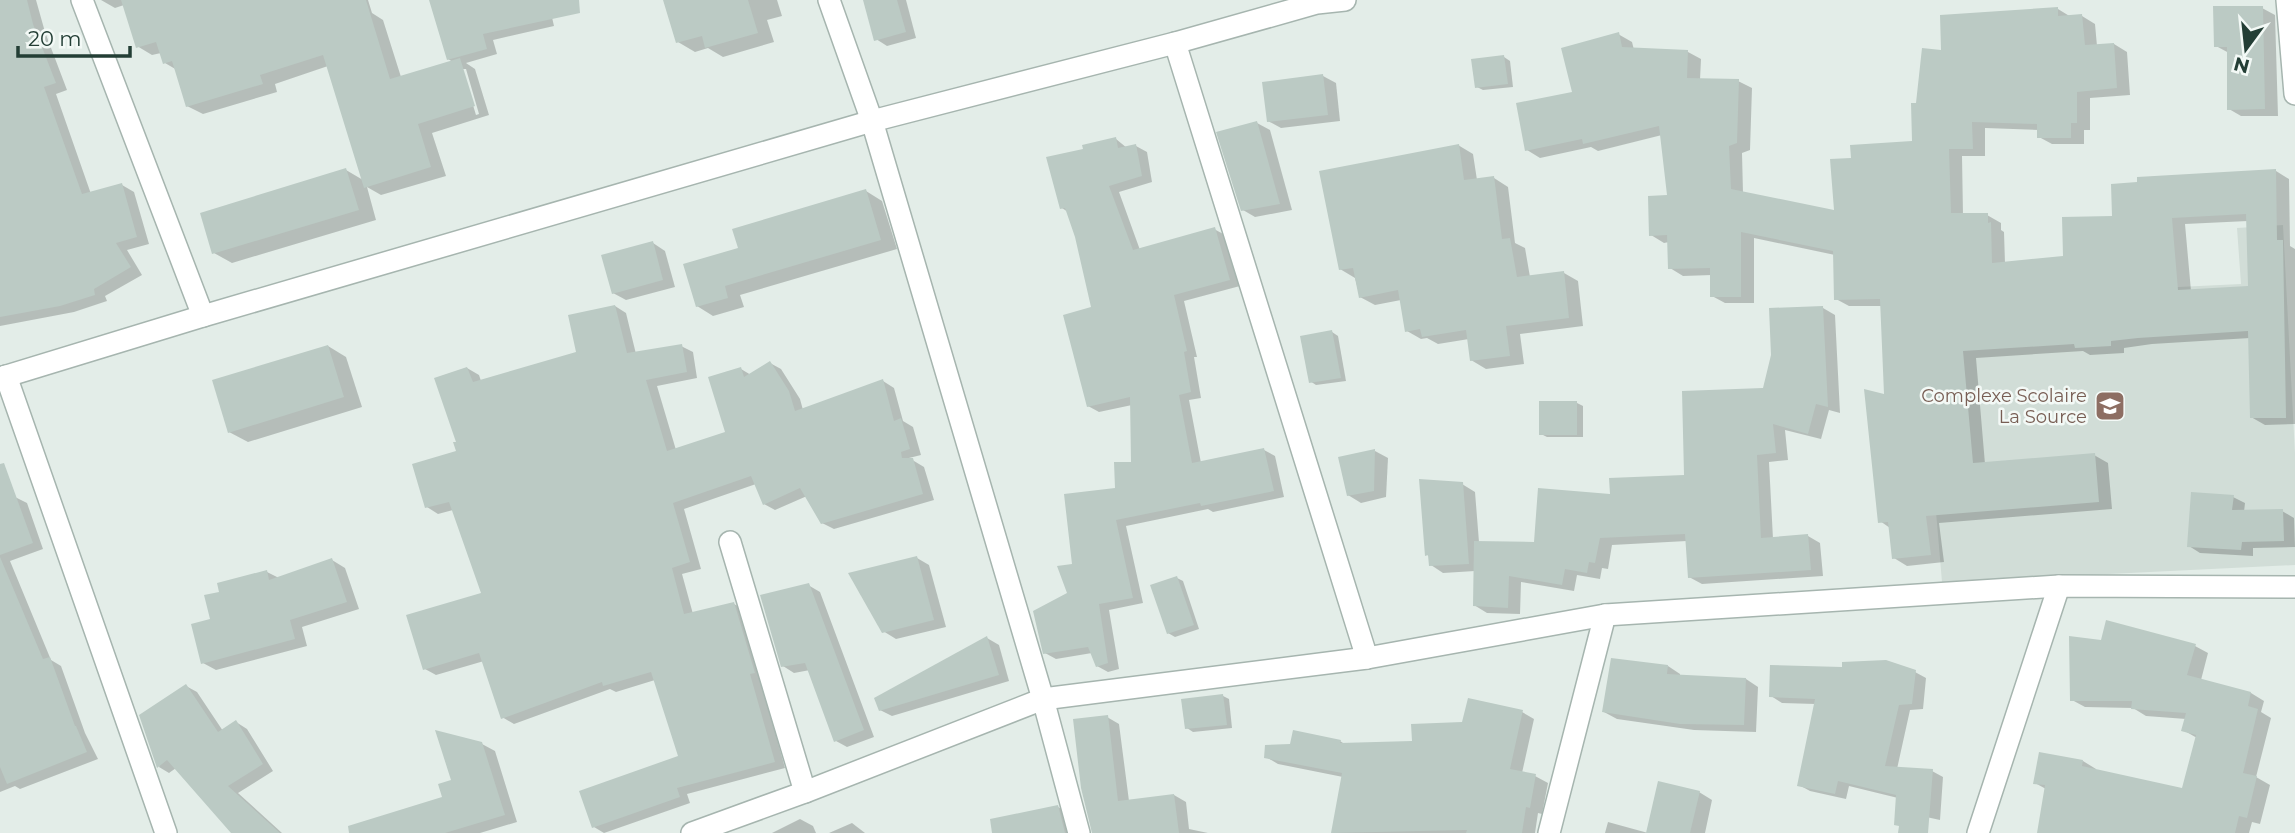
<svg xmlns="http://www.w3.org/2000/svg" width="2295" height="833" font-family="Montserrat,sans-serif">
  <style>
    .built { fill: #d1ddd7 }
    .shadow { fill: #0003; fill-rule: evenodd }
    .building { fill: #bbcac4; fill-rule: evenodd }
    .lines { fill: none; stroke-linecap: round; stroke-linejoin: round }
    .minor-casing { stroke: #a6b5af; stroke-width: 24 }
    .minor { stroke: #fff; stroke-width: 21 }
    .labels { text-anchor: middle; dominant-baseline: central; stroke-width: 5; stroke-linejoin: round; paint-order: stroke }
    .education-label { font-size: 18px; fill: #785e54; stroke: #f3f9f6; text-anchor: end }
  </style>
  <rect width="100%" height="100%" fill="#e3ede8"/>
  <polygon class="built" points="2283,225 2295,453 2295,565 1942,582 1923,360 1952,298 2241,284 2237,228"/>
  <g class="shadow">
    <polygon points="0,0 36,0 45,32 67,90 56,94 91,194 122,185 134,192 149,244 127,250 142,275 105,296 107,301 74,312 0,326"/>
    <path d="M 101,0 L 368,0 L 372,13 L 383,20 L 401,77 L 453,62 L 448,59 L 447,0 L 548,0 L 554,26 L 493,40 L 497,54 L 466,63 L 475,69 L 489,115 L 432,133 L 446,176 L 381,195 L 367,187 L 376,220 L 232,263 L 214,253 L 346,170 L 363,180 L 328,66 L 275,84 L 277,92 L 203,114 L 187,106 L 177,70 L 165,63 L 161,53 L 152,55 L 137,46 L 124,5 L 115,8 ZM 462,69 L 466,69 L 479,114 L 476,115 Z"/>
    <polygon points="665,0 777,0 782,16 767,20 774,42 723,57 708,48 695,52 678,42"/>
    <polygon points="865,0 906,0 916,38 887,46 876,39"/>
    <polygon points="2262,8 2275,15 2278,116 2241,116 2229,109 2229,53 2216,46"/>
    <path d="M 2058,9 L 2071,17 L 2082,16 L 2095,24 L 2097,46 L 2114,44 L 2127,52 L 2130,95 L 2090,98 L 2090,130 L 2084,130 L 2084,144 L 2052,144 L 2039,137 L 2039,130 L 1985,128 L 1985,156 L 1962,156 L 1963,215 L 1987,215 L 2001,223 L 2001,230 L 2004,232 L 2005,263 L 2064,258 L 2114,218 L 2276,171 L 2289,179 L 2290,246 L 2295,249 L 2295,424 L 2265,425 L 2251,417 L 2250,338 L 2152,344 L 2124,348 L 2124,353 L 2090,355 L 2083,351 L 1976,358 L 1985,464 L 2094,455 L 2108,463 L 2112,509 L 1939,523 L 1944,562 L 1907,566 L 1894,558 L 1890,528 L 1880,521 L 1886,396 L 1882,306 L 1849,306 L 1836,299 L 1835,255 L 1754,238 L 1754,303 L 1725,303 L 1712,296 L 1712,275 L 1683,276 L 1670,268 L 1669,242 L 1664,243 L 1651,235 L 1669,197 L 1662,135 L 1598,151 L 1591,147 L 1540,158 L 1527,150 L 1575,94 L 1618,34 L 1632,42 L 1634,50 L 1688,52 L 1701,59 L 1700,80 L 1738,81 L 1752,88 L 1750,150 L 1742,153 L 1743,193 L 1836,212 L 1853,159 L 1914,143 L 1917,105 L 1943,52 ZM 2248,221 L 2249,287 L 2191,291 L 2185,224 Z"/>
    <polygon points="1504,57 1510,61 1513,87 1483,90 1477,87"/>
    <polygon points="1323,76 1336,83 1340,121 1281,128 1268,121"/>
    <polygon points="1257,123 1270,130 1292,210 1255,217 1243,210"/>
    <polygon points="1116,139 1127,148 1136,146 1147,152 1152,182 1119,192 1140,250 1214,229 1225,235 1240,286 1184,301 1197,357 1194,357 1201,398 1189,400 1201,463 1264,450 1275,456 1284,497 1213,512 1208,509 1126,526 1143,603 1109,610 1119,669 1108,672 1097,666 1092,653 1056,659 1045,653 1117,489 1133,464 1132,405 1099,412 1088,406 1093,308 1077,237 1068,212 1062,208 1085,150"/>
    <polygon points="1458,145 1473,154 1477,180 1494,178 1508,187 1515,243 1525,248 1530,277 1564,273 1578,281 1583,326 1520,334 1524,364 1486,369 1471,360 1469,339 1438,344 1427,338 1421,339 1407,331 1401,300 1375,305 1360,297 1355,278 1340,269"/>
    <polygon points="866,191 882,201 897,249 740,295 744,307 713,316 697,306 740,249"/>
    <polygon points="653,243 665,251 675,287 626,300 613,293"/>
    <polygon points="615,306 626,313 636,354 681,346 693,352 697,378 657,386 676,450 727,433 741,369 751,375 770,363 781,369 800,399 803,410 883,381 894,388 903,421 913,427 921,455 909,458 924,467 934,500 834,529 822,523 807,496 775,510 764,504 756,484 684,509 701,569 682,574 693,614 734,604 745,610 761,680 785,768 687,794 690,803 604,833 594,827 680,757 655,680 616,692 610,689 514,724 502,717 484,661 436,675 425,669 484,594 453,510 438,514 427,507 458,452 467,368 479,375 481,381 579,353"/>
    <polygon points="1823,308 1835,315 1840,413 1829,410 1821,439 1785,430 1788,460 1769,462 1773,539 1808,536 1820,543 1823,576 1702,584 1689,577 1687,541 1612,545 1608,569 1602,568 1600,579 1577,575 1574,591 1521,582 1520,614 1487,613 1474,605 1475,571 1443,573 1431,565 1430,556 1427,555 1462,484 1475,492 1479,542 1535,544 1612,496 1686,476 1764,389"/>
    <polygon points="1332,332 1338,336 1346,381 1316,385 1310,381"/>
    <polygon points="328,346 346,357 362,407 248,442 229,432"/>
    <polygon points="1577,403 1583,406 1583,437 1547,437 1541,434"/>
    <polygon points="1375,451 1388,458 1386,497 1361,503 1348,495"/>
    <polygon points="15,497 27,503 43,549 10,561 51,660 61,666 85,733 98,759 20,789 15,786 0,792 0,502"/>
    <polygon points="2233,497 2245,503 2244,512 2282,511 2294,518 2295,547 2253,548 2253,556 2200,553 2189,546"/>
    <polygon points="917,558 929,565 946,627 896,639 883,631"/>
    <polygon points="332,560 345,568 359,609 302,627 307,646 216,670 203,663 221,593 267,572 279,578"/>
    <polygon points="1177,578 1183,581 1199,629 1175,637 1168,633"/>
    <polygon points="808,585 820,592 874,737 847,747 836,741 810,670 794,673 783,666"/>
    <polygon points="987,638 999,645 1009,681 892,716 880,710"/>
    <polygon points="2102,642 2195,646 2208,653 2201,680 2251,693 2264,701 2261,712 2271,718 2256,777 2270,785 2260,824 2252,822 2249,833 2039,833 2046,789 2035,783 2083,761 2096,769 2095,771 2183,790 2197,738 2183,730 2186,719 2146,716 2133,708 2085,707 2072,700"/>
    <polygon points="1668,666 1680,674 1680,676 1746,679 1758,687 1756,732 1694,730 1617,719 1604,712"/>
    <polygon points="1915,672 1926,678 1923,709 1910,710 1897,769 1932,771 1943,777 1940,820 1908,813 1898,798 1849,786 1846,799 1810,791 1799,785 1815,704 1782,703 1771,696"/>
    <polygon points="186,686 197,692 223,731 236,722 247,729 273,771 238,793 282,833 232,833 176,768 169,773 159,767"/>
    <polygon points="1223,696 1229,699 1232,728 1193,732 1187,728"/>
    <polygon points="1522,712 1534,719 1522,773 1535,776 1548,783 1542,814 1538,813 1535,833 1333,833 1343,777 1278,764 1266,757 1340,741 1346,745 1414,742 1464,724"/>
    <polygon points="1107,717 1119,724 1129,801 1174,795 1186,802 1189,829 1208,833 1093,833"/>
    <polygon points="482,744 495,751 517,822 480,833 369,833 444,798 453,781"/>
    <polygon points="1699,792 1712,800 1705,833 1605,833 1608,822 1648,833"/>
    <polygon points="1058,807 1070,814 1076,833 1006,833"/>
    <polygon points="800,819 813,826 816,833 772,833"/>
    <polygon points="852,823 865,833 829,833"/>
  </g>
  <g class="building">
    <polygon points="0,0 27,0 33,24 56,83 44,87 82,194 122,183 137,237 116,243 131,267 94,289 95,295 60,306 0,317"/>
    <polygon points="121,0 366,0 390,79 460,58 475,106 418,124 431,167 364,188 323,55 260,75 263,84 186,107 172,61 163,64 156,42 136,48"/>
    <polygon points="429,0 579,0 580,13 483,34 487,49 447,60"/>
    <polygon points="663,0 748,0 758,33 705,48 702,36 676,43"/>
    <polygon points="863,0 897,0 906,32 874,41"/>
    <polygon points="2213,6 2263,6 2265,109 2227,110 2227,47 2214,47"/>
    <path d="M 2058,7 L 2058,16 L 2082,14 L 2085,45 L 2114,43 L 2117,88 L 2077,92 L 2077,123 L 2071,123 L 2071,138 L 2037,138 L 2037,124 L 1972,122 L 1973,149 L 1949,149 L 1951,213 L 1988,213 L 1988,223 L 1991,222 L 1992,263 L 2063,256 L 2062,217 L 2112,216 L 2111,184 L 2137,182 L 2137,177 L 2276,169 L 2277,240 L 2283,240 L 2286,418 L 2250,418 L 2248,331 L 2138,338 L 2111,341 L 2111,346 L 2075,348 L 2074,344 L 1963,351 L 1973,463 L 2095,453 L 2099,502 L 1926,516 L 1931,555 L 1892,559 L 1888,522 L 1878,523 L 1864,389 L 1884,394 L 1880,299 L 1834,300 L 1833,251 L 1741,232 L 1741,297 L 1710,297 L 1710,268 L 1668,269 L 1667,235 L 1649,236 L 1648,196 L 1667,195 L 1659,126 L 1583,144 L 1582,139 L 1525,151 L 1516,103 L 1572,92 L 1561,48 L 1619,32 L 1622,47 L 1688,50 L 1687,78 L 1739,79 L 1737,143 L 1729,146 L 1731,189 L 1834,210 L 1830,159 L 1851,158 L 1850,145 L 1912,141 L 1911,103 L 1916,103 L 1922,48 L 1941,50 L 1940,15 ZM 2246,214 L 2248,286 L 2178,290 L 2172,218 Z"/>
    <polygon points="1504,55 1508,84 1475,88 1471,59"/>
    <polygon points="1323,74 1328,115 1267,122 1262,82"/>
    <polygon points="1257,121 1280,204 1241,211 1216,132"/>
    <polygon points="1116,137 1118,148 1136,144 1142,176 1109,186 1133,250 1215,227 1230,280 1174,295 1187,351 1184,352 1191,392 1179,395 1192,463 1264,448 1274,491 1201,506 1200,503 1116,520 1133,598 1099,604 1108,663 1096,667 1088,647 1043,654 1033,611 1067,593 1057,566 1072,564 1064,494 1115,488 1114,462 1131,462 1130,397 1087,407 1063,315 1091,307 1075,237 1065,208 1060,209 1046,157 1083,149 1082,145"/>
    <polygon points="1459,144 1464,180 1494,176 1502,239 1510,238 1517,277 1564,271 1569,318 1506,326 1510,356 1470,361 1466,330 1422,337 1420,329 1405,332 1398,290 1359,298 1353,268 1339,270 1319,171"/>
    <polygon points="346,168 359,210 212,254 200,213"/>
    <polygon points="866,189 881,240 725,286 728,298 696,307 683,264 738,248 732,229"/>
    <polygon points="653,241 663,280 612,294 601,255"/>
    <polygon points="615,305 627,353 682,344 687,372 646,380 667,451 725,432 708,377 741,367 744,377 770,361 789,391 795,411 883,379 894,421 901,418 910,449 901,452 902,458 913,458 923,494 821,524 800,488 763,505 751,476 673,503 690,562 672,568 684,614 734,602 755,673 750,674 775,762 677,788 680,797 592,828 579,791 678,756 651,672 603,686 602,682 501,719 479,653 423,670 406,615 481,593 449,502 425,508 412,464 456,451 453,442 456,442 434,378 467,367 473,382 576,352 568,315"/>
    <polygon points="1823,306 1828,407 1816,404 1808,434 1773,424 1776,453 1757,455 1761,538 1808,534 1811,570 1688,578 1685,534 1600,538 1595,563 1589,562 1587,573 1565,569 1562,585 1509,576 1508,608 1473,606 1474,541 1534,542 1538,488 1610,494 1609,478 1684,475 1682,391 1763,388 1771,355 1769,308"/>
    <polygon points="1332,330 1341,378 1309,383 1300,336"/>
    <polygon points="328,345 344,397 228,433 212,380"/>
    <rect x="1539" y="401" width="38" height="34"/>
    <polygon points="1375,449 1374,491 1347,496 1338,457"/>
    <polygon points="4,463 33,543 0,555 0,464"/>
    <polygon points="1419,479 1463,482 1469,564 1429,566 1428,555 1425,556"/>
    <polygon points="2191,492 2234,495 2232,510 2283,509 2284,541 2242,542 2241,550 2187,547"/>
    <polygon points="917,556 934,620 882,633 848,573"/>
    <polygon points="0,557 43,659 50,657 75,726 76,726 87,752 7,784 0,767"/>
    <polygon points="332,558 347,602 290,620 295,639 201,664 191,624 210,619 204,595 219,592 217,583 267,570 269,580"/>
    <polygon points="1177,576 1194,625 1167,634 1150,585"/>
    <polygon points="809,583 864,730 834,742 805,663 781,667 760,595"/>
    <polygon points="2106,620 2196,644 2187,675 2251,692 2248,706 2258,709 2243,773 2257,776 2247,818 2239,816 2235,833 2037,833 2045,785 2033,784 2039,752 2083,760 2082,766 2182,788 2196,735 2181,731 2186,713 2131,709 2132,701 2070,701 2069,636 2101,640"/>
    <polygon points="987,636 999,675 879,711 874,698"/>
    <polygon points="1611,658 1668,665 1667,674 1746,678 1744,725 1680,724 1602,712"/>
    <polygon points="1886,660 1916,670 1912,704 1899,705 1885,766 1933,769 1928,833 1898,833 1899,826 1894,825 1896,795 1838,781 1835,794 1797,786 1815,699 1769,697 1770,665 1842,667 1842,662"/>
    <polygon points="186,684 218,732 236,720 263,764 228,786 280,833 231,833 167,760 157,768 139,715"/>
    <polygon points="1223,694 1227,725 1185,729 1181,699"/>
    <polygon points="1468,698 1523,710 1510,769 1536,774 1530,808 1526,807 1522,833 1466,833 1467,830 1331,833 1342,773 1264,758 1265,745 1290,744 1293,730 1341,740 1340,743 1412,741 1411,724 1462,722"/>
    <polygon points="1108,715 1118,801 1174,794 1179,833 1092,833 1081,788 1073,719"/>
    <polygon points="435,730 482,742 505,815 445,833 349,833 348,826 442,797 438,784 451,780"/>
    <polygon points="1658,781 1700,791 1690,833 1646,833"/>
    <polygon points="1058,805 1065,833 992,833 990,819"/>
  </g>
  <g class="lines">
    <g class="minor-casing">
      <g id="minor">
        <polyline points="82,0 203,316"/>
        <polyline points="829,0 872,121 1043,699 1079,833"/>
        <polyline points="2287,0 2295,94"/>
        <polyline points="1175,43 1367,658"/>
        <polyline points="6,376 166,833"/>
        <polyline points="0,378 203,316 872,121 1175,43 1317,3 1345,0"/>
        <polyline points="730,542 805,792"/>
        <polyline points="692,833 805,792 1043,699 1367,658 1605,615 2059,586 2295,587"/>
        <polyline points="1549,833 1605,615"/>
        <polyline points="1978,833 2059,586"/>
      </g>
    </g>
    <use href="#minor" class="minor"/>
  </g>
  <defs>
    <g id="school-square" transform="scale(1.575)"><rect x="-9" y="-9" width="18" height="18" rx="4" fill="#8d6e63" stroke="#f3f9f6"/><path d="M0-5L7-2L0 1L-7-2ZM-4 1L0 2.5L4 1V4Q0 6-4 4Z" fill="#fff"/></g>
  </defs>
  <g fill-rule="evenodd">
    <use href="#school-square" x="2110" y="406"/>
  </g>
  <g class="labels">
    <g class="education-label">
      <text x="2087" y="396">Complexe Scolaire<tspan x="2087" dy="21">La Source</tspan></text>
    </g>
  </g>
  <g transform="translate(2246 49) rotate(195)" stroke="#f3f9f6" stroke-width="5" paint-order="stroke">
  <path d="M0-5L12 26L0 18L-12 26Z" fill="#233e35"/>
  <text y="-10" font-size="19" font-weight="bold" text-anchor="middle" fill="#233e35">N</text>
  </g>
  <path d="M18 46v10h112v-10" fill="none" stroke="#233e35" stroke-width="3.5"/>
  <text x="28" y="46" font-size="21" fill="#233e35" stroke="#f3f9f6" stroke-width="5" paint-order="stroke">20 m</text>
</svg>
